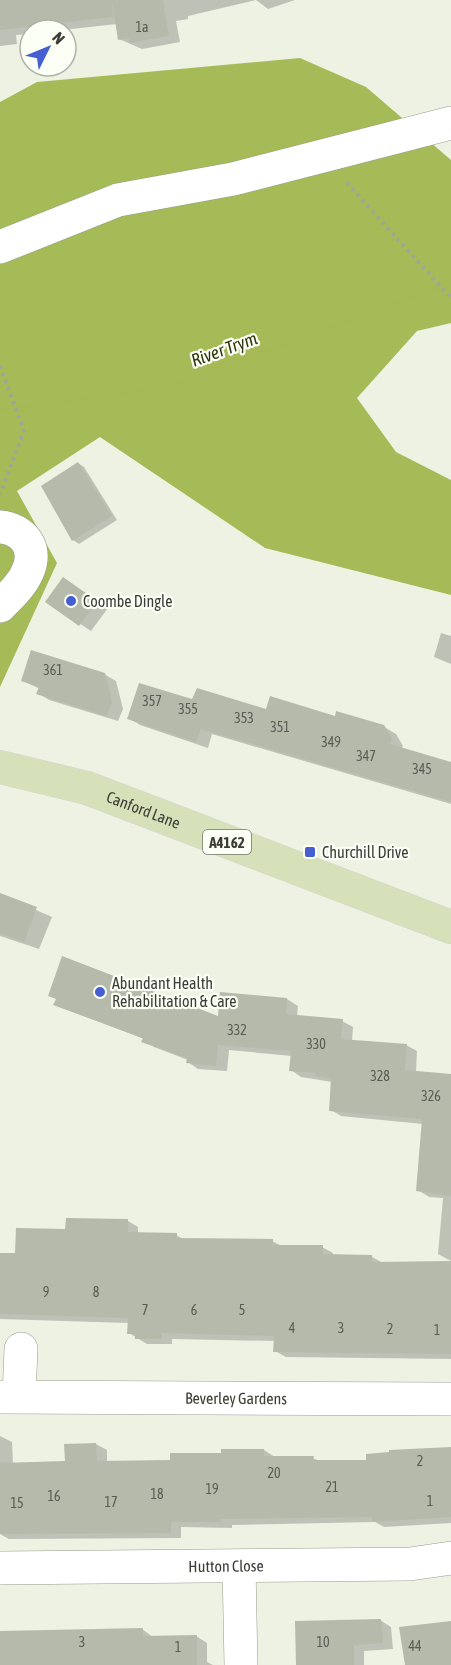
<svg xmlns="http://www.w3.org/2000/svg" width="451" height="1665" font-family="'Asap Condensed',sans-serif">
  <style>
    .forest { fill: #a5bb57 }
    .shadow { fill: #0003 }
    .lines { fill: none; stroke-linecap: round; stroke-linejoin: round }
    .stream { stroke: #a5ba56; stroke-width: 9 }
    .building { fill: #b6baab }
    .minor-casing { stroke: #989c8e; stroke-width: 34 }
    .major-casing { stroke: #d4d4d3; stroke-width: 34 }
    .path { stroke: #a1a498; stroke-width: 4; stroke-dasharray: 3 4.5; stroke-linecap: butt }
    .minor { stroke: #fff; stroke-width: 33 }
    .major { stroke: #d7e1b9; stroke-width: 33 }
    .poi-dot { fill: #455ed2; stroke: #fcfff5; stroke-width: 2 }
    .labels { text-anchor: middle; dominant-baseline: central; stroke-width: 4.5; stroke-linejoin: round; paint-order: stroke }
    .number-label { font-size: 14px; fill: #5a5c54 }
    .shield { fill: #fcfff5; stroke: #767770; stroke-width: 1.5 }
    .shield-label { font-size: 15px; font-weight: bold; fill: #3c3d37 }
    .poi-label { font-size: 16px; fill: #3c3d37; stroke: #fcfff5; text-anchor: start }
    .street-label { font-size: 16px; fill: #3c3d37; stroke: #fcfff5 }
    .water-label { font-size: 18px; font-style: italic; fill: #2f370d; stroke: #fcfff5 }
  </style>
  <rect width="100%" height="100%" fill="#eef2e3"/>
  <polygon class="forest" points="300,58 366,87 451,160 451,323 417,331 357,398 396,452 451,480 451,595 265,548 100,437 17,491 57,563 0,687 0,102 37,82"/>
  <g class="shadow">
    <polygon points="0,0 295,0 268,9 256,0 188,16 188,19 176,21 180,42 142,49 119,39 117,24 62,30 30,30 30,34 16,35 17,44 0,46"/>
    <polygon points="78,463 84,467 117,520 79,544 73,540"/>
    <polygon points="75,586 108,608 91,631 47,602"/>
    <polygon points="441,633 451,636 451,664 434,657"/>
    <polygon points="104,674 116,681 123,709 118,721 49,700 38,693 40,689 23,681"/>
    <polygon points="193,701 336,718 384,727 396,734 403,746 401,749 451,764 451,804 212,734 208,748 140,725 129,718"/>
    <polygon points="0,894 52,917 39,949 0,936"/>
    <polygon points="222,994 287,999 298,1006 297,1017 342,1021 353,1027 352,1041 406,1045 417,1051 416,1072 451,1075 451,1261 438,1254 443,1198 429,1197 418,1190 423,1124 341,1116 331,1110 332,1082 301,1077 291,1070 292,1056 229,1050 227,1071 198,1069 188,1062 188,1060 154,1047 144,1039 55,1005 219,1018"/>
    <polygon points="128,1221 138,1227 138,1233 176,1235 185,1240 272,1241 282,1246 322,1247 333,1253 333,1256 372,1257 383,1263 451,1262 451,1359 286,1357 275,1351 275,1341 172,1339 172,1344 147,1344 129,1333 129,1323 0,1319 0,1255 17,1255 67,1231"/>
    <polygon points="0,1436 12,1442 13,1464 66,1463 96,1444 107,1450 107,1463 171,1461 264,1450 275,1457 313,1458 321,1462 368,1462 451,1449 451,1523 384,1527 375,1522 232,1525 232,1528 181,1527 181,1538 9,1539 0,1534"/>
    <polygon points="380,1620 391,1627 393,1649 364,1651 364,1665 298,1665"/>
    <polygon points="142,1629 153,1637 196,1636 207,1643 207,1662 213,1665 0,1665 0,1632"/>
  </g>
  <g class="lines">
    <polyline class="stream" points="0,410 170,387 451,283"/>
  </g>
  <g class="building">
    <polygon points="0,0 163,0 169,36 129,43 129,38 118,40 112,1 113,17 0,30"/>
    <polygon points="78,462 112,516 72,541 41,486"/>
    <polygon points="63,577 97,601 79,626 45,602"/>
    <polygon points="31,650 105,673 112,702 106,716 36,694 39,687 21,681"/>
    <polygon points="139,683 192,699 197,688 266,709 270,696 335,716 336,711 384,725 392,738 390,744 451,762 451,802 201,729 196,742 127,719"/>
    <polygon points="0,893 37,907 24,942 0,933"/>
    <polygon points="62,956 218,1016 220,992 287,998 286,1014 343,1019 341,1039 407,1044 405,1070 451,1074 451,1196 416,1191 422,1119 329,1111 331,1078 315,1076 315,1073 289,1071 291,1051 218,1045 216,1066 186,1063 187,1058 141,1042 143,1038 53,1005 56,999 48,996"/>
    <polygon points="66,1218 128,1219 128,1232 177,1233 177,1238 273,1239 273,1245 323,1245 323,1254 372,1255 372,1262 451,1261 451,1354 273,1352 274,1336 162,1333 162,1339 135,1339 135,1334 127,1334 128,1318 0,1314 0,1253 15,1253 16,1228 65,1229"/>
    <polygon points="96,1443 97,1461 170,1460 170,1453 221,1453 221,1449 264,1449 264,1456 314,1456 313,1460 366,1460 366,1454 389,1452 389,1450 451,1447 451,1517 372,1522 372,1517 221,1519 221,1522 171,1522 171,1533 0,1534 0,1463 65,1461 64,1444"/>
    <polygon points="381,1619 383,1643 354,1645 354,1665 296,1665 295,1621"/>
    <polygon points="451,1621 451,1665 405,1665 399,1627"/>
    <polygon points="143,1628 143,1636 197,1635 197,1665 0,1665 0,1631"/>
  </g>
  <g class="lines">
    <g class="minor-casing">
      <g id="minor">
        <polyline points="0,247 118,200 233,179 451,123"/>
        <path d="M 0,527 C 24,529 39,549 27,573 C 22,585 9,597 0,606"/>
        <polyline points="19,1396 21,1349"/>
        <path id="s1" d="M 0,1397 L 451,1399"/>
        <polyline points="239,1567 241,1665"/>
        <path id="s2" d="M 0,1568 L 410,1564 L 451,1558"/>
      </g>
    </g>
    <g class="major-casing">
      <g id="major">
        <path id="s3" d="M 0,767 L 87,788 L 451,927"/>
      </g>
    </g>
    <g class="path">
      <polyline points="347,183 451,298"/>
      <polyline points="0,366 24,431 0,494"/>
    </g>
    <use href="#minor" class="minor"/>
    <use href="#major" class="major"/>
  </g>
  <g class="poi-dot">
    <circle cx="71" cy="601" r="6"/>
    <rect x="304" y="846" width="12" height="12" rx="3"/>
    <circle cx="100" cy="992" r="6"/>
  </g>
  <g class="labels">
    <g class="number-label">
      <text x="142" y="27">1a</text>
      <text x="53" y="670">361</text>
      <text x="152" y="701">357</text>
      <text x="188" y="709">355</text>
      <text x="244" y="718">353</text>
      <text x="280" y="727">351</text>
      <text x="331" y="742">349</text>
      <text x="366" y="756">347</text>
      <text x="422" y="769">345</text>
      <text x="237" y="1030">332</text>
      <text x="316" y="1044">330</text>
      <text x="380" y="1076">328</text>
      <text x="431" y="1096">326</text>
      <text x="46" y="1292">9</text>
      <text x="96" y="1292">8</text>
      <text x="145" y="1310">7</text>
      <text x="194" y="1310">6</text>
      <text x="242" y="1310">5</text>
      <text x="292" y="1328">4</text>
      <text x="341" y="1328">3</text>
      <text x="390" y="1329">2</text>
      <text x="437" y="1330">1</text>
      <text x="420" y="1461">2</text>
      <text x="274" y="1473">20</text>
      <text x="332" y="1487">21</text>
      <text x="212" y="1489">19</text>
      <text x="157" y="1494">18</text>
      <text x="54" y="1496">16</text>
      <text x="430" y="1501">1</text>
      <text x="111" y="1502">17</text>
      <text x="17" y="1503">15</text>
      <text x="82" y="1642">3</text>
      <text x="323" y="1642">10</text>
      <text x="415" y="1646">44</text>
      <text x="178" y="1647">1</text>
    </g>
    <rect class="shield" x="203" y="830" width="48" height="24" rx="4.5"/>
    <g class="shield-label">
      <text x="227" y="842">A4162</text>
    </g>
    <g class="poi-label">
      <text x="83" y="601">Coombe Dingle</text>
      <text x="322" y="852">Churchill Drive</text>
      <text x="112" y="983">Abundant Health<tspan x="112" dy="18">Rehabilitation &amp; Care</tspan></text>
    </g>
    <g class="street-label">
      <text stroke="none"><textPath href="#s3" startOffset="150">Canford Lane</textPath></text>
      <text stroke="none"><textPath href="#s1" startOffset="236">Beverley Gardens</textPath></text>
      <text stroke="none"><textPath href="#s2" startOffset="226">Hutton Close</textPath></text>
    </g>
    <g class="water-label">
      <text transform="translate(224 349) rotate(-20)">River Trym</text>
    </g>
  </g>
  <g transform="translate(48 48) rotate(47)"><circle r="28" fill="#fcfff5" stroke="#afb1a9" stroke-width="1.5"/>
  <path d="M0-4.5L10 22L0 15L-10 22Z" fill="#455ed2"/>
  <text y="-9" font-size="16" font-weight="bold" text-anchor="middle" fill="#3c3d37">N</text>
  </g>
</svg>
